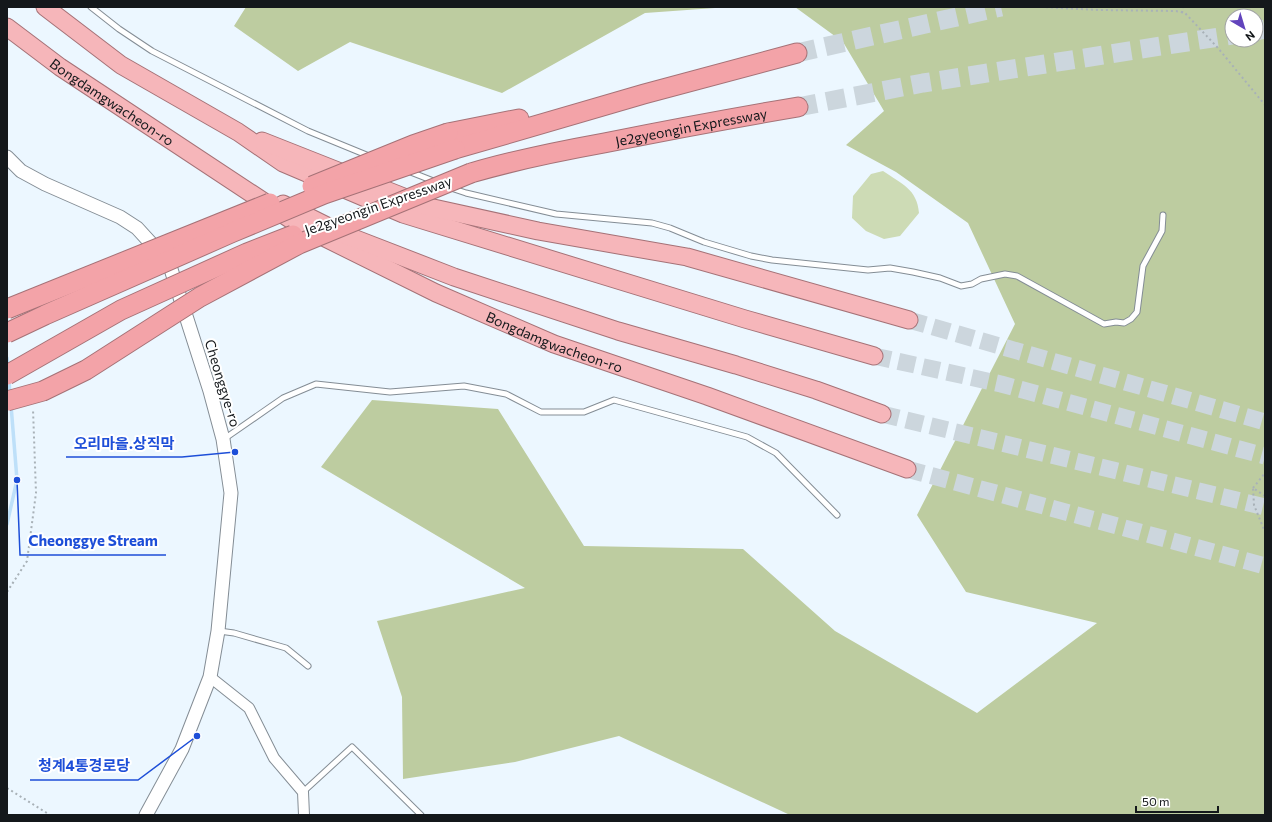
<svg xmlns="http://www.w3.org/2000/svg" width="1272" height="822" font-family="Commissioner,'Noto Sans KR',sans-serif">
  <style>
    .green { fill: #cddbb5 }
    .forest { fill: #bdcca0; fill-rule: evenodd }
    .lines { fill: none; stroke-linecap: round; stroke-linejoin: round }
    .stream { stroke: #bee0f9; stroke-width: 3.5 }
    .trunk-tunnel { stroke: #ccd6dd; stroke-width: 17; stroke-dasharray: 17 8; stroke-linecap: butt }
    .motorway-tunnel { stroke: #ccd6dd; stroke-width: 19; stroke-dasharray: 19 10; stroke-linecap: butt }
    .service-casing { stroke: #848d95; stroke-width: 7 }
    .minor-casing { stroke: #848d95; stroke-width: 12 }
    .tertiary-casing { stroke: #848d95; stroke-width: 15 }
    .trunk-casing { stroke: #a57277; stroke-width: 19 }
    .motorway-casing { stroke: #a57277; stroke-width: 21 }
    .path { stroke: #a8b1b7; stroke-width: 2; stroke-dasharray: 2 3; stroke-linecap: butt }
    .service { stroke: #fff; stroke-width: 5 }
    .minor { stroke: #fff; stroke-width: 10 }
    .tertiary { stroke: #fff; stroke-width: 13 }
    .trunk { stroke: #f6b6ba; stroke-width: 17 }
    .motorway { stroke: #f3a3a8; stroke-width: 19 }
    .motorway-bridge-casing { stroke: #a57277; stroke-width: 21; stroke-linecap: butt }
    .motorway-bridge { stroke: #f3a3a8; stroke-width: 19 }
    .labels { text-anchor: middle; dominant-baseline: central; stroke-width: 4; stroke-linejoin: round; paint-order: stroke }
    .street-label { font-size: 14px; fill: #14181b; stroke: #fff }
    .leader { fill: none; stroke: #1d4ed8; stroke-width: 1.5 }
    .callout-dot { fill: #1d4ed8; stroke: #fff; stroke-width: 1.5 }
    .callout-label { font-size: 15px; text-anchor: middle; font-weight: bold; fill: #1d4ed8; stroke: #fff; stroke-width: 4; stroke-linejoin: round; paint-order: stroke }
  </style>
  <rect width="100%" height="100%" fill="#ecf7ff"/>
  <path class="green" d="M 883,171 C 902,184 917,189 919,213 L 900,236 L 884,239 L 866,231 L 852,218 L 853,196 L 871,174 Z"/>
  <g class="forest">
    <polygon points="246,7 729,7 645,13 502,93 350,42 298,71 234,26"/>
    <path d="M 795,7 L 1265,7 L 1265,815 L 790,815 L 619,736 L 515,762 L 403,779 L 402,697 L 377,621 L 525,588 L 321,467 L 372,400 L 498,409 L 584,546 L 743,549 L 835,631 L 977,713 L 1097,623 L 966,592 L 917,515 L 1015,324 L 968,223 L 896,172 L 846,145 L 884,111 L 843,42 ZM 1232,16 L 1256,16 L 1256,40 L 1232,40 Z"/>
  </g>
  <g class="lines">
    <g class="stream">
      <polyline points="7,358 8,367"/>
      <polyline points="9,379 10,395"/>
      <polyline points="7,524 17,480 11,405"/>
    </g>
    <g class="trunk-tunnel">
      <polyline points="909,320 1265,422"/>
      <polyline points="874,356 1001,384 1265,456"/>
      <polyline points="882,414 1265,507"/>
      <polyline points="907,469 1265,566"/>
    </g>
    <g class="motorway-tunnel">
      <polyline points="1256,31 1265,29"/>
      <polyline points="797,53 1001,7"/>
      <polyline points="798,107 923,83 1232,35"/>
    </g>
    <g class="service-casing">
      <g id="service">
        <polyline points="91,7 119,29 152,51 308,131 369,156"/>
        <polyline points="408,171 436,182"/>
        <polyline points="451,188 466,193 556,214 652,223 670,228 704,242 751,256 772,260 868,270 890,268 913,272 940,278 961,286 972,284 981,279 1005,274 1017,276 1104,324 1116,322 1124,323 1131,319 1137,312 1143,266 1162,231 1163,215"/>
        <polyline points="224,439 283,398 316,384 390,392 464,386 506,394 541,412 584,412 614,400 747,437 776,453 837,515"/>
        <polyline points="219,631 234,633 286,648 308,666"/>
        <polyline points="303,792 352,747 421,815"/>
      </g>
    </g>
    <g class="minor-casing">
      <polyline id="minor" points="210,677 249,708 274,758 303,792 304,815"/>
    </g>
    <g class="tertiary-casing">
      <polyline id="tertiary" points="7,157 21,171 45,184 120,217 137,228 169,263 210,391 223,439 231,493 218,631 210,677 182,749 146,815"/>
    </g>
    <g class="trunk-casing">
      <g id="trunk">
        <polyline points="45,7 121,65 238,132 283,163 403,214 745,319 874,356"/>
        <path id="s1" d="M 7,27 L 60,67 L 299,225 L 436,293 L 554,344 L 707,396 L 907,469"/>
        <polyline points="262,141 429,207 538,231 687,257 909,320"/>
        <polyline points="283,204 343,234 454,277 618,331 736,365 816,390 882,414"/>
      </g>
    </g>
    <g class="motorway-casing">
      <g id="motorway">
        <polyline points="448,133 519,119"/>
        <polyline points="455,149 644,94 797,53"/>
        <path id="s2" d="M 471,173 C 515,160 560,151 604,143 C 669,130 733,118 798,107"/>
      </g>
    </g>
    <g class="path">
      <polyline points="1041,7 1099,10 1176,11 1185,13 1218,48 1265,105"/>
      <polyline points="1182,13 1183,7"/>
      <polyline points="1253,488 1265,473"/>
      <polyline points="1265,496 1253,488 1254,505 1265,532"/>
      <polyline points="7,592 27,561 36,493 33,409"/>
      <polyline points="7,788 50,815"/>
    </g>
    <use href="#service" class="service"/>
    <use href="#minor" class="minor"/>
    <use href="#tertiary" class="tertiary"/>
    <use href="#trunk" class="trunk"/>
    <use href="#motorway" class="motorway"/>
    <g class="motorway-bridge-casing">
      <g id="motorway-bridge">
        <polyline points="312,186 413,145 448,133"/>
        <polyline points="7,309 270,203"/>
        <polyline points="7,333 45,315 231,233 324,194 455,149"/>
        <polyline points="7,375 121,310 247,253 293,235"/>
        <polyline points="7,401 43,391 86,370 200,297 299,244 471,173"/>
      </g>
    </g>
    <use href="#motorway-bridge" class="motorway-bridge"/>
  </g>
  <g class="labels">
    <g class="street-label">
      <text stroke="none"><textPath href="#s1" startOffset="129">Bongdamgwacheon-ro</textPath></text>
      <text stroke="none"><textPath href="#s2" startOffset="225">Je2gyeongin Expressway</textPath></text>
      <text transform="translate(378 205) rotate(-19)">Je2gyeongin Expressway</text>
      <text stroke="none"><textPath href="#s1" startOffset="634">Bongdamgwacheon-ro</textPath></text>
      <text transform="translate(223 383) rotate(73)">Cheonggye-ro</text>
    </g>
  </g>
  <path class="leader" d="M235 452L182 457H66M17 480L20 555H166M197 736L138 780H30"/>
  <g class="callout-dot">
    <circle cx="235" cy="452" r="4"/>
    <circle cx="17" cy="480" r="4"/>
    <circle cx="197" cy="736" r="4"/>
  </g>
  <g class="callout-label">
    <text x="124" y="449">오리마을.상직막</text>
    <text x="93" y="546">Cheonggye Stream</text>
    <text x="84" y="771">청계4통경로당</text>
  </g>
  <rect width="1272" height="822" fill="none" stroke="#14181b" stroke-width="16"/>
  <g transform="translate(1244 28) rotate(142)"><circle r="19" fill="#ffffff" stroke="#a1a3a4"/>
  <path d="M0-3L7 15L0 10L-7 15Z" fill="#6244bc"/>
  <text y="-6" font-size="11" font-weight="bold" text-anchor="middle" fill="#14181b">N</text>
  </g>
  <path d="M1136 806v6h82v-6" fill="none" stroke="#14181b" stroke-width="2"/>
  <text x="1142" y="806" font-size="12" fill="#14181b" stroke="#ffffff" stroke-width="3" paint-order="stroke">50 m</text>
</svg>
